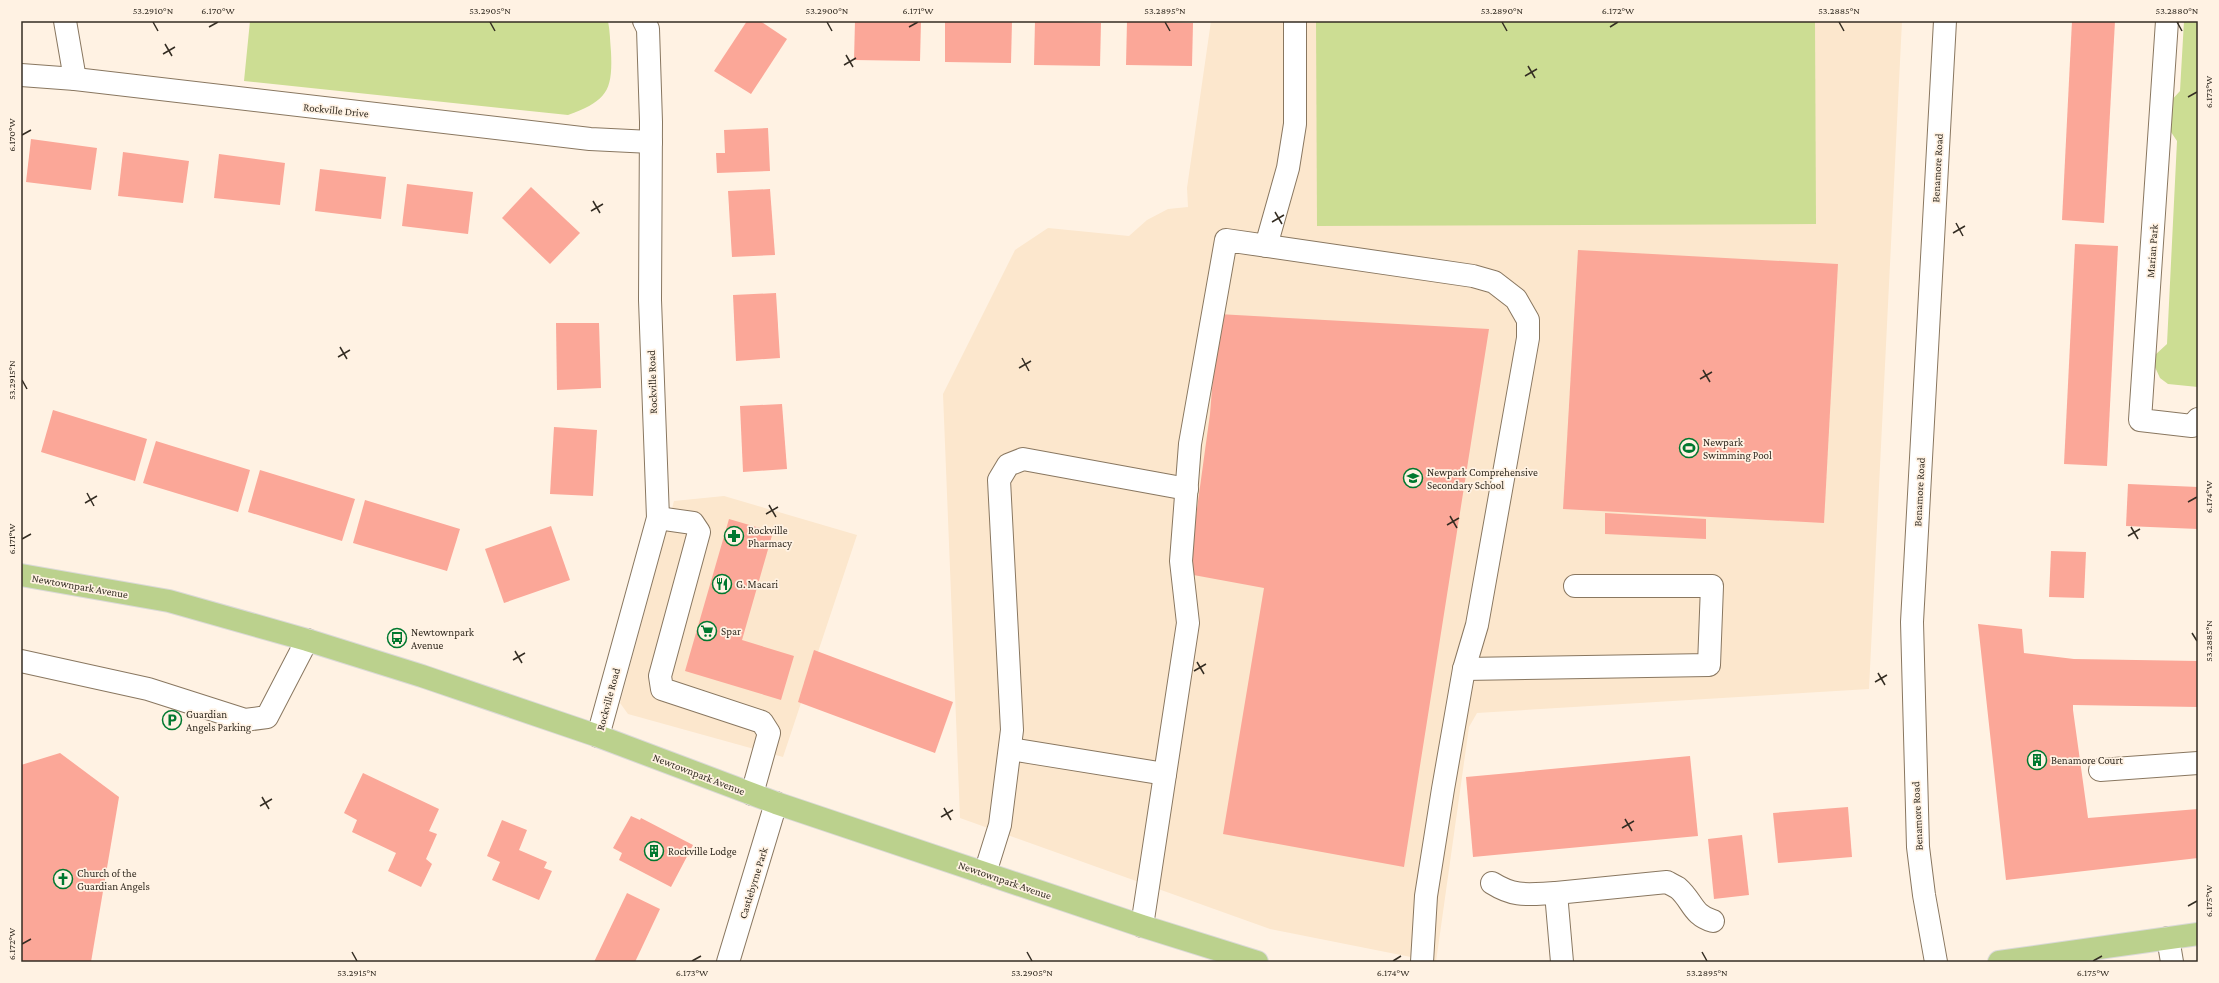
<svg xmlns="http://www.w3.org/2000/svg" width="2219" height="983" font-family="'Crimson Pro',serif">
  <style>
    .built { fill: #fce7cd }
    .green { fill: #ccdd93 }
    .building { fill: #fba798 }
    .lines { fill: none; stroke-linecap: round; stroke-linejoin: round }
    .minor-casing { stroke: #897760; stroke-width: 24 }
    .major-casing { stroke: #dad9d7; stroke-width: 24 }
    .minor { stroke: #fff; stroke-width: 22 }
    .major { stroke: #bbd18d; stroke-width: 22 }
    .ticks { fill: none; stroke: #342d23; stroke-width: 1.5 }
    .labels { text-anchor: middle; dominant-baseline: central; stroke-width: 3.5; stroke-linejoin: round; paint-order: stroke }
    .street-label { font-size: 11px; fill: #342d23; stroke: #fff2e3 }
    .poi-label { font-size: 11px; fill: #342d23; stroke: #fff2e3; text-anchor: start }
    .neatline { fill: none; stroke: #342d23; stroke-width: 1.5 }
    .ticks-label { font-size: 10px; text-anchor: middle; fill: #342d23 }
  </style>
  <rect width="100%" height="100%" fill="#fff2e3"/>
  <g class="built">
    <polygon points="1211,21 1902,21 1869,689 1477,713 1469,727 1436,962 1270,929 960,818 943,394 1015,250 1048,228 1129,236 1147,220 1168,209 1188,207 1187,188"/>
    <polygon points="724,496 857,535 783,757 628,714 620,703 674,501"/>
  </g>
  <g class="green">
    <path d="M 250,21 L 608,21 C 610,31 610,41 611,52 C 613,92 606,101 568,115 L 244,81 Z"/>
    <polygon points="1316,21 1815,21 1816,224 1317,226"/>
    <polygon points="2184,21 2198,21 2198,387 2168,384 2160,378 2154,365 2155,355 2167,344 2177,141 2169,129 2170,102 2180,91"/>
  </g>
  <g class="building">
    <polygon points="747,21 760,21 787,39 751,94 714,71"/>
    <polygon points="855,21 921,21 920,61 854,60"/>
    <polygon points="945,21 1012,21 1011,63 945,62"/>
    <polygon points="1035,21 1101,23 1100,66 1034,65"/>
    <polygon points="1127,21 1193,23 1192,66 1126,65"/>
    <polygon points="2072,21 2115,21 2104,223 2062,220"/>
    <polygon points="768,128 770,171 717,173 716,153 725,153 724,130"/>
    <polygon points="31,139 97,148 91,190 26,182"/>
    <polygon points="123,152 189,161 183,203 118,196"/>
    <polygon points="219,154 285,163 280,205 214,198"/>
    <polygon points="320,169 386,177 381,219 315,211"/>
    <polygon points="407,184 473,192 468,234 402,226"/>
    <polygon points="531,187 580,233 550,264 502,218"/>
    <polygon points="770,189 775,255 732,257 728,191"/>
    <polygon points="2075,244 2118,246 2107,466 2064,464"/>
    <polygon points="1578,250 1838,264 1824,523 1563,509"/>
    <polygon points="776,293 780,358 736,361 733,295"/>
    <polygon points="1218,314 1489,329 1404,867 1223,834 1264,588 1188,574 1210,414"/>
    <polygon points="556,323 599,323 601,388 557,390"/>
    <polygon points="782,404 787,469 743,472 740,406"/>
    <polygon points="53,410 147,439 135,481 41,452"/>
    <polygon points="554,427 597,430 593,496 550,494"/>
    <polygon points="156,441 250,470 238,512 143,483"/>
    <polygon points="260,470 355,499 342,541 248,512"/>
    <polygon points="2128,484 2198,487 2198,529 2126,526"/>
    <polygon points="365,500 460,529 447,571 353,543"/>
    <polygon points="1605,513 1706,519 1706,539 1605,534"/>
    <polygon points="729,519 773,532 742,640 794,656 781,700 685,671"/>
    <polygon points="551,526 570,580 504,603 485,549"/>
    <polygon points="2051,551 2086,552 2084,598 2049,597"/>
    <polygon points="1978,624 2022,629 2024,653 2074,659 2198,661 2198,707 2073,705 2073,710 2088,818 2198,809 2198,858 2006,880"/>
    <polygon points="814,650 953,702 935,753 798,702"/>
    <polygon points="60,753 119,797 91,962 21,962 21,765"/>
    <polygon points="1690,756 1698,836 1473,857 1466,777"/>
    <polygon points="363,773 439,809 429,831 437,834 426,859 432,864 421,887 388,871 396,853 352,832 357,820 344,813"/>
    <polygon points="1848,807 1852,857 1778,863 1773,813"/>
    <polygon points="631,816 640,820 641,818 693,845 671,887 619,860 622,853 613,848"/>
    <polygon points="502,820 527,830 519,850 547,862 544,868 552,871 539,900 492,880 500,862 487,856"/>
    <polygon points="1742,835 1749,895 1714,899 1708,839"/>
    <polygon points="627,893 660,909 635,962 594,962"/>
  </g>
  <g class="lines">
    <g class="minor-casing">
      <g id="minor">
        <polyline points="65,21 75,79"/>
        <polyline points="2167,21 2140,420 2192,426 2198,419"/>
        <polyline points="21,75 75,79 590,139 651,142"/>
        <polyline points="1266,246 1288,168 1295,124 1295,21"/>
        <polyline points="658,518 693,523 699,532 660,676 662,689 762,722 769,733 752,794"/>
        <polyline points="21,661 148,689 245,720 267,717 307,640"/>
        <polyline points="1464,669 1709,665 1712,586 1575,586"/>
        <polyline points="598,736 658,518 650,300 651,122 648,29 644,21"/>
        <polyline points="1010,749 1165,774"/>
        <polyline points="2100,770 2198,763"/>
        <polyline points="985,873 1000,825 1012,730 999,480 1008,465 1023,459 1187,489"/>
        <path d="M 1492,883 C 1516,898 1529,894 1556,893"/>
        <polyline points="1142,926 1188,623 1181,561 1190,444 1226,240 1473,276 1494,282 1516,299 1528,320 1528,338 1477,625 1464,669 1443,789 1426,896 1422,962"/>
        <polyline points="2168,938 2172,962"/>
        <polyline points="728,962 776,803"/>
        <path d="M 1562,962 L 1556,893 L 1667,882 C 1670,884 1675,886 1678,888 C 1693,901 1692,915 1713,921"/>
        <polyline points="1936,962 1924,895 1918,847 1912,622 1945,21"/>
      </g>
    </g>
    <g class="major-casing">
      <g id="major">
        <polyline points="21,575 169,601 307,640 422,676 598,736 776,803 1142,926 1257,962"/>
        <polyline points="1999,962 2198,934"/>
      </g>
    </g>
    <use href="#minor" class="minor"/>
    <use href="#major" class="major"/>
  </g>
  <path class="ticks" d="M 153,22 L 158,31M 490,22 L 495,31M 827,22 L 832,31M 1165,22 L 1170,31M 1502,22 L 1507,31M 1839,22 L 1844,31M 2177,22 L 2182,31M 209,27 L 218,22M 909,27 L 918,22M 1610,27 L 1618,22M 165,44 L 172,56M 163,54 L 175,47M 846,55 L 853,67M 844,65 L 856,58M 1528,66 L 1535,78M 1525,76 L 1537,69M 2188,97 L 2197,92M 22,135 L 31,130M 593,201 L 600,213M 591,211 L 603,204M 1275,212 L 1282,224M 1272,222 L 1284,215M 1956,223 L 1963,236M 1953,233 L 1965,226M 340,347 L 347,359M 338,357 L 350,350M 1022,358 L 1029,371M 1019,368 L 1031,361M 1703,370 L 1710,382M 1700,379 L 1712,372M 22,380 L 27,389M 87,493 L 94,506M 2188,502 L 2197,497M 85,503 L 97,496M 769,505 L 776,517M 766,514 L 778,507M 1450,516 L 1457,528M 1447,525 L 1459,518M 2131,527 L 2138,539M 2128,536 L 2140,529M 22,539 L 31,534M 2192,633 L 2197,641M 515,651 L 522,663M 513,660 L 525,653M 1197,662 L 1204,674M 1194,671 L 1206,664M 1878,673 L 1885,685M 1875,682 L 1887,675M 262,797 L 269,809M 260,806 L 272,799M 944,808 L 951,820M 941,817 L 953,810M 1625,819 L 1632,831M 1622,828 L 1634,821M 2188,906 L 2197,901M 22,944 L 31,939M 352,952 L 357,961M 1027,952 L 1032,961M 1702,952 L 1707,961M 692,961 L 701,956M 1393,961 L 1401,956M 2093,961 L 2102,956"/>
  <defs>
    <g id="stadium-ring" transform="scale(1)"><circle r="9.5" fill="#fff2e3" stroke="#00782f" stroke-width="1.5"/><path d="M0-5a6.5 5 0 1 0 0 10a6.5 5 0 1 0 0-10ZM-3.5-1.8h7v3.6h-7Z" fill="#00782f"/></g>
    <g id="school-ring" transform="scale(1)"><circle r="9.5" fill="#fff2e3" stroke="#00782f" stroke-width="1.5"/><path d="M0-5L7-2L0 1L-7-2ZM-4 1L0 2.5L4 1V4Q0 6-4 4Z" fill="#00782f"/></g>
    <g id="pharmacy-ring" transform="scale(1)"><circle r="9.5" fill="#fff2e3" stroke="#00782f" stroke-width="1.5"/><path d="M-2-6h4v4h4v4h-4v4h-4v-4h-4v-4h4Z" fill="#00782f"/></g>
    <g id="restaurant-ring" transform="scale(1)"><circle r="9.5" fill="#fff2e3" stroke="#00782f" stroke-width="1.5"/><path d="M-5-6h1v4h1v-4h1v4h1v-4h1v5L-1.5 .5V6h-2V.5L-5-1ZM5-6V6H3V1.5H1.5Q1.5-4 5-6Z" fill="#00782f"/></g>
    <g id="supermarket-ring" transform="scale(1)"><circle r="9.5" fill="#fff2e3" stroke="#00782f" stroke-width="1.5"/><path d="M-6-5.5h2.5l.6 2H6L4.5 2H-2.5L-4.4-4H-6ZM-1.5 3.2a1.3 1.3 0 1 0 .1 0ZM3 3.2a1.3 1.3 0 1 0 .1 0Z" fill="#00782f"/></g>
    <g id="bus-ring" transform="scale(1)"><circle r="9.5" fill="#fff2e3" stroke="#00782f" stroke-width="1.5"/><path d="M-5-6H5V4H4V6H2V4H-2V6H-4V4H-5ZM-3.5-4V0h7V-4ZM-3.5 1.2v1.5H-2V1.2ZM2 1.2v1.5H3.5V1.2Z" fill="#00782f"/></g>
    <g id="parking-ring" transform="scale(1)"><circle r="9.5" fill="#fff2e3" stroke="#00782f" stroke-width="1.5"/><path d="M-3.5-5.5H1a3.5 3.5 0 0 1 0 7H-1V5.5H-3.5ZM-1-3.4V-.6H.8a1.4 1.4 0 0 0 0-2.8Z" fill="#00782f"/></g>
    <g id="building-ring" transform="scale(1)"><circle r="9.5" fill="#fff2e3" stroke="#00782f" stroke-width="1.5"/><path d="M-4-6H4V6H1V3H-1V6H-4ZM-2.5-4.3h1.7v1.8h-1.7ZM.8-4.3h1.7v1.8H.8ZM-2.5-1h1.7V.8h-1.7ZM.8-1h1.7V.8H.8Z" fill="#00782f"/></g>
    <g id="church-ring" transform="scale(1)"><circle r="9.5" fill="#fff2e3" stroke="#00782f" stroke-width="1.5"/><path d="M-1.2-6h2.4v3.5h3.3v2.4h-3.3V6h-2.4V-.1h-3.3v-2.4h3.3Z" fill="#00782f"/></g>
  </defs>
  <g fill-rule="evenodd">
    <use href="#stadium-ring" x="1689" y="448"/>
    <use href="#school-ring" x="1413" y="478"/>
    <use href="#pharmacy-ring" x="734" y="536"/>
    <use href="#restaurant-ring" x="722" y="584"/>
    <use href="#supermarket-ring" x="707" y="631"/>
    <use href="#bus-ring" x="397" y="638"/>
    <use href="#parking-ring" x="172" y="720"/>
    <use href="#building-ring" x="2037" y="760"/>
    <use href="#building-ring" x="654" y="851"/>
    <use href="#church-ring" x="63" y="879"/>
  </g>
  <g class="labels">
    <g class="street-label">
      <text transform="translate(336 110) rotate(6)">Rockville Drive</text>
      <text transform="translate(1937 168) rotate(-87)">Benamore Road</text>
      <text transform="translate(2152 251) rotate(-86)">Marian Park</text>
      <text transform="translate(652 382) rotate(-92)">Rockville Road</text>
      <text transform="translate(1919 492) rotate(-87)">Benamore Road</text>
      <text transform="translate(80 586) rotate(10)">Newtownpark Avenue</text>
      <text transform="translate(608 699) rotate(-75)">Rockville Road</text>
      <text transform="translate(699 774) rotate(21)">Newtownpark Avenue</text>
      <text transform="translate(1917 816) rotate(-93)">Benamore Road</text>
      <text transform="translate(1005 880) rotate(19)">Newtownpark Avenue</text>
      <text transform="translate(753 883) rotate(-73)">Castlebyrne Park</text>
    </g>
    <g class="poi-label">
      <text x="1703" y="442">Newpark<tspan x="1703" dy="13">Swimming Pool</tspan></text>
      <text x="1427" y="472">Newpark Comprehensive<tspan x="1427" dy="13">Secondary School</tspan></text>
      <text x="748" y="530">Rockville<tspan x="748" dy="13">Pharmacy</tspan></text>
      <text x="736" y="584">G. Macari</text>
      <text x="721" y="631">Spar</text>
      <text x="411" y="632">Newtownpark<tspan x="411" dy="13">Avenue</tspan></text>
      <text x="186" y="714">Guardian<tspan x="186" dy="13">Angels Parking</tspan></text>
      <text x="2051" y="760">Benamore Court</text>
      <text x="668" y="851">Rockville Lodge</text>
      <text x="77" y="873">Church of the<tspan x="77" dy="13">Guardian Angels</tspan></text>
    </g>
  </g>
  <rect width="2219" height="983" fill="none" stroke="#fff2e3" stroke-width="44"/>
  <rect x="22" y="22" width="2175" height="939" class="neatline"/>
  <g class="ticks-label">
    <text x="153" y="14">53.2910°N</text>
    <text x="218" y="14">6.170°W</text>
    <text x="490" y="14">53.2905°N</text>
    <text x="827" y="14">53.2900°N</text>
    <text x="918" y="14">6.171°W</text>
    <text x="1165" y="14">53.2895°N</text>
    <text x="1502" y="14">53.2890°N</text>
    <text x="1618" y="14">6.172°W</text>
    <text x="1839" y="14">53.2885°N</text>
    <text x="2177" y="14">53.2880°N</text>
    <text transform="translate(2208 92) rotate(-90)" y="4">6.173°W</text>
    <text transform="translate(11 135) rotate(-90)" y="4">6.170°W</text>
    <text transform="translate(11 380) rotate(-90)" y="4">53.2915°N</text>
    <text transform="translate(2208 497) rotate(-90)" y="4">6.174°W</text>
    <text transform="translate(11 539) rotate(-90)" y="4">6.171°W</text>
    <text transform="translate(2208 641) rotate(-90)" y="4">53.2885°N</text>
    <text transform="translate(2208 901) rotate(-90)" y="4">6.175°W</text>
    <text transform="translate(11 944) rotate(-90)" y="4">6.172°W</text>
    <text x="357" y="976">53.2915°N</text>
    <text x="692" y="976">6.173°W</text>
    <text x="1032" y="976">53.2905°N</text>
    <text x="1393" y="976">6.174°W</text>
    <text x="1707" y="976">53.2895°N</text>
    <text x="2093" y="976">6.175°W</text>
  </g>
</svg>
